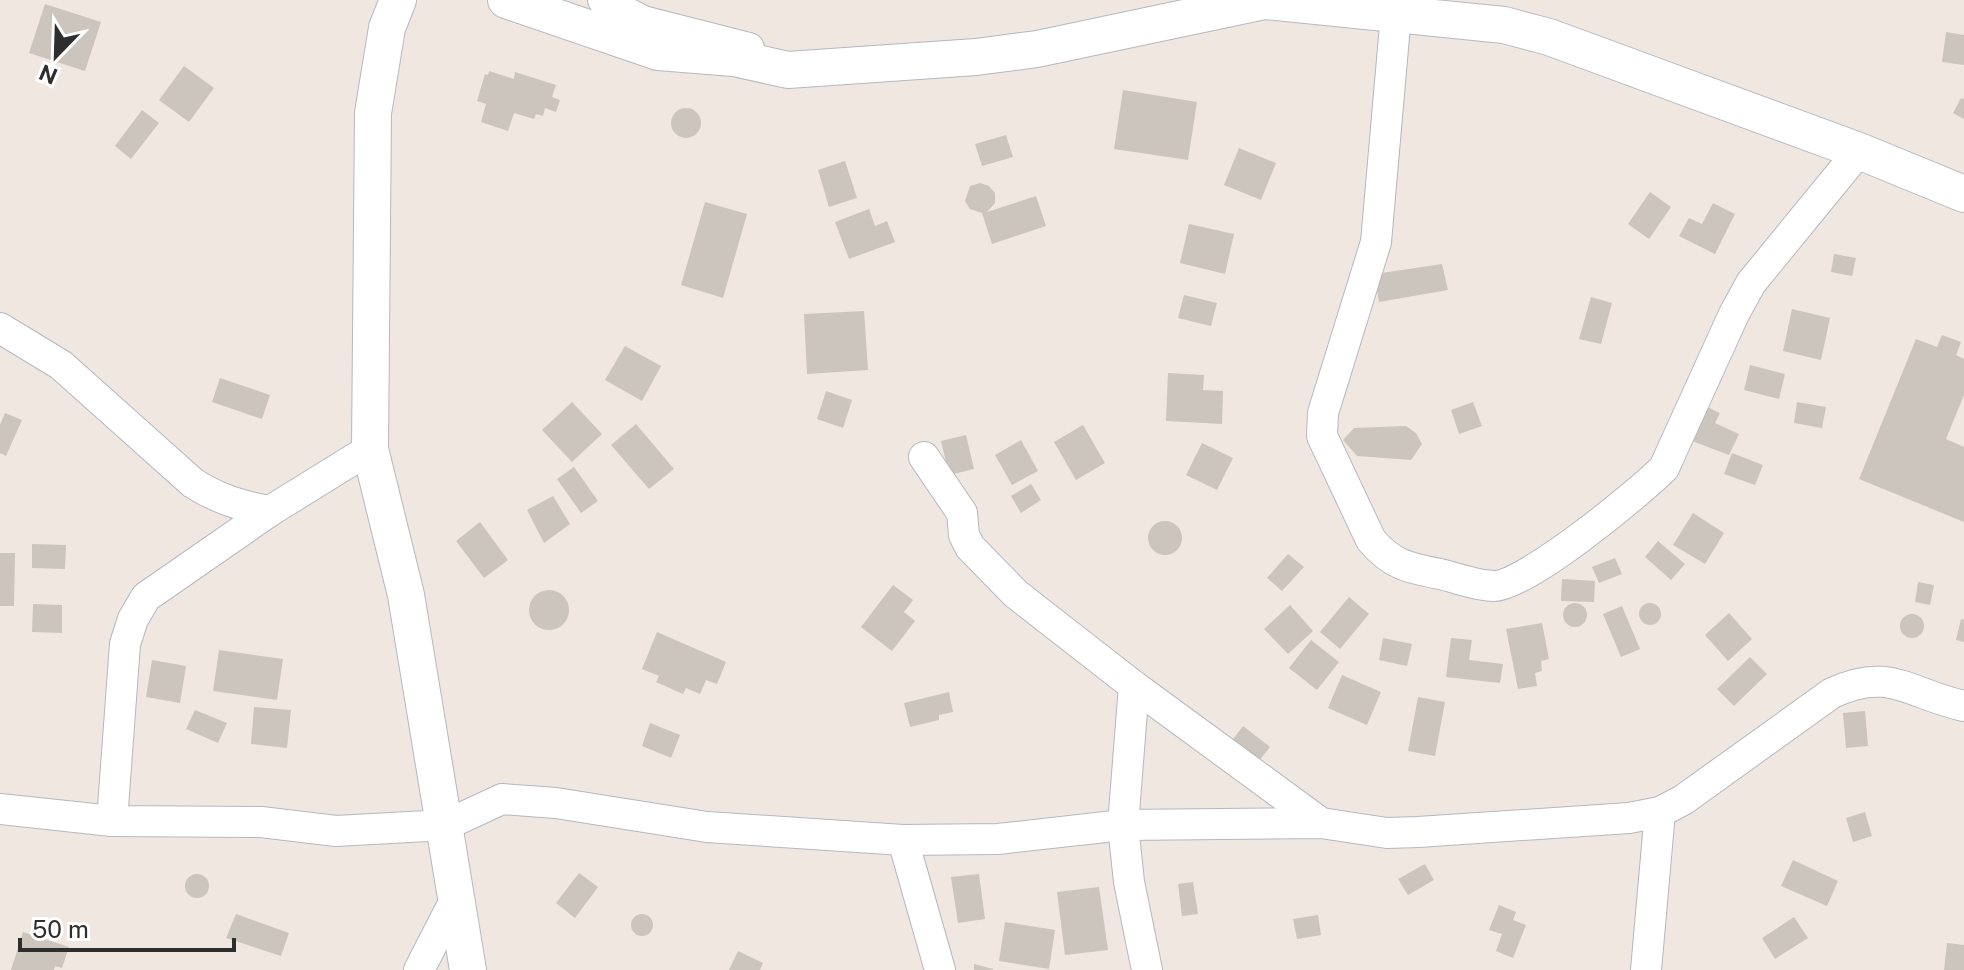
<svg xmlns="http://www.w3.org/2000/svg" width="1964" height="970" font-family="'Public Sans',sans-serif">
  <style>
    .building { fill: #cbc5be }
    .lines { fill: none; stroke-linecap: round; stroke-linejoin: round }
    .minor-casing { stroke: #b4b8c2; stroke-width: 32 }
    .tertiary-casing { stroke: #b4b8c2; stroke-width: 38 }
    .minor { stroke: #fff; stroke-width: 30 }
    .tertiary { stroke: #fff; stroke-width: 36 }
  </style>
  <rect width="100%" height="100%" fill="#f0e7e0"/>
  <g class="building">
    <polygon points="45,4 101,22 85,71 29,53"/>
    <polygon points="1946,32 1964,35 1964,65 1942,62"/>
    <polygon points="184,66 214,88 189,122 159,100"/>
    <polygon points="489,71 514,79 515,72 556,85 552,97 560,100 556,112 545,108 543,116 536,114 534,119 514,113 508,131 481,122 486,104 477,101 485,74 488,75"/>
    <polygon points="1123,90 1197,102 1188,160 1114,149"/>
    <polygon points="1961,98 1964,99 1964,119 1953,113"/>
    <circle cx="686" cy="123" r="15"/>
    <polygon points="142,110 159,123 131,159 115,146"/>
    <polygon points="1006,135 1013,157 982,166 975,144"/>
    <polygon points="1239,148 1276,163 1261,200 1224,185"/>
    <polygon points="845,161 857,198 829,207 818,170"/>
    <polygon points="980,183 989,186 995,193 995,203 987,212 1036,196 1046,226 992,244 982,213 970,209 965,201 970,186"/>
    <polygon points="1650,192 1671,207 1649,239 1628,224"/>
    <polygon points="705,202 747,214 723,298 681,285"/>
    <polygon points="1713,203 1735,214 1715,254 1679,236 1689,218 1702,224"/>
    <polygon points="869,209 875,226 887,221 895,242 849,259 835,222"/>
    <polygon points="1189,224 1234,234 1225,274 1180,263"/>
    <polygon points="1834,254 1856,258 1852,276 1831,272"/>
    <polygon points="1442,264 1448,290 1379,302 1375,274"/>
    <polygon points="1184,295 1217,303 1211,326 1178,318"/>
    <polygon points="1591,297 1612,303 1601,344 1579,339"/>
    <polygon points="1792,309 1830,318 1821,360 1783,351"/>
    <polygon points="864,311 868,370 807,374 804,314"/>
    <polygon points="1942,335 1961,342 1956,355 1964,359 1964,395 1946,439 1964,447 1964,522 1859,479 1916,339 1937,347"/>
    <polygon points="625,346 661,366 642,401 605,380"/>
    <polygon points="1750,365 1785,374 1779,399 1744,390"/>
    <polygon points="1168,373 1204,375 1203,390 1223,391 1222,424 1166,421"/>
    <polygon points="220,378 270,395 262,419 212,402"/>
    <polygon points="826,391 852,400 843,428 817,419"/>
    <polygon points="572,402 602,434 572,462 542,430"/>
    <polygon points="1473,402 1482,426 1459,434 1451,410"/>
    <polygon points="1797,402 1826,407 1822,428 1794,423"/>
    <polygon points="1699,403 1720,413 1715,423 1739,434 1729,455 1684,438"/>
    <polygon points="5,413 22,420 6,456 0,453 0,425"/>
    <polygon points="636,424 674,469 649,489 611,445"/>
    <polygon points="1083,425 1105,463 1076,480 1054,442"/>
    <polygon points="1406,426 1416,433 1422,444 1411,460 1357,456 1343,440 1354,428"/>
    <polygon points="966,435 974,469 949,475 941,441"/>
    <polygon points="1021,440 1038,471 1012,485 995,455"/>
    <polygon points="1202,443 1233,458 1217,490 1186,475"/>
    <polygon points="1732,453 1763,465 1755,485 1724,474"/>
    <polygon points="574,467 598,501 581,513 557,479"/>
    <polygon points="1031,484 1041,500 1021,513 1011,496"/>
    <polygon points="553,496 570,524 544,543 527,510"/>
    <polygon points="1693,513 1724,533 1705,564 1673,545"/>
    <circle cx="1165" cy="538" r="17"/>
    <polygon points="480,522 508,560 484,578 456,541"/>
    <polygon points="1658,541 1685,564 1671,580 1645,557"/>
    <polygon points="32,544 66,545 65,569 32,568"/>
    <polygon points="0,553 15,553 14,606 0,606"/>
    <polygon points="1288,554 1304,567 1282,591 1267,578"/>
    <polygon points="1615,558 1622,574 1599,583 1592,567"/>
    <polygon points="1562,579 1595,581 1594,602 1561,601"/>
    <polygon points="1918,582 1934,585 1930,605 1915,602"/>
    <polygon points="893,585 913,600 904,612 915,621 892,651 861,627"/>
    <circle cx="549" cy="610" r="20"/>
    <polygon points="1349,597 1369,614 1340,649 1320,632"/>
    <circle cx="1650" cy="614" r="11"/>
    <circle cx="1575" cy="615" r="12"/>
    <polygon points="33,604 62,605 62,633 32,632"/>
    <polygon points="1290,605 1313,631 1288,654 1264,629"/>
    <polygon points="1622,606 1640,649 1621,657 1603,614"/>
    <polygon points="1729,613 1752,639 1728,661 1705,635"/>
    <circle cx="1912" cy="626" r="12"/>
    <polygon points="1961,619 1964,620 1964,642 1956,640"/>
    <polygon points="1542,623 1549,659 1541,661 1542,671 1535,673 1537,686 1518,689 1506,629"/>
    <polygon points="657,632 726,662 717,684 706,680 700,694 686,688 683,694 656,682 659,676 642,669"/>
    <polygon points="1383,638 1412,644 1407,666 1379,660"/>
    <polygon points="1451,638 1472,640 1469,660 1503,664 1500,683 1446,677"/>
    <polygon points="1311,640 1339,662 1317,690 1289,668"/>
    <polygon points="219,650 283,659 277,700 213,691"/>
    <polygon points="1750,657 1767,674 1734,706 1717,689"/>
    <polygon points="152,660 186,666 180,703 146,697"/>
    <polygon points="1342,675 1381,692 1367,725 1328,708"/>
    <polygon points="949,692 953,712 939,715 939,720 910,727 904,703"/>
    <polygon points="1418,697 1445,702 1435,756 1408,751"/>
    <polygon points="254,707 291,710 287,748 251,744"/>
    <polygon points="195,710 227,723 218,743 186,729"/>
    <polygon points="1865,711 1868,746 1846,748 1843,713"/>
    <polygon points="650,723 680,735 671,758 642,746"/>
    <polygon points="1243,726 1270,747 1258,762 1231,742"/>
    <polygon points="1865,812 1872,836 1853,842 1846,818"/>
    <polygon points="1793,860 1838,881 1827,906 1781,886"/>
    <polygon points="1425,864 1434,880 1408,895 1398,879"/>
    <polygon points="579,873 598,887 575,918 556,903"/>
    <polygon points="979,874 985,919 958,923 951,877"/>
    <circle cx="197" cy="886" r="12"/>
    <polygon points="1193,882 1198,914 1182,916 1178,884"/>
    <polygon points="1099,887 1108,950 1065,955 1057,892"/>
    <polygon points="1499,905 1516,912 1513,920 1526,925 1513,958 1496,951 1502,934 1489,930"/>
    <circle cx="642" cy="925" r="11"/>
    <polygon points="236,914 289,933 281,956 226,938"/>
    <polygon points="1318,915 1321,935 1297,939 1293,919"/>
    <polygon points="1794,917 1808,938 1775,959 1762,938"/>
    <polygon points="1005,922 1055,930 1049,969 999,961"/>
    <polygon points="23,932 69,947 62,968 55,966 54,970 11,970"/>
    <polygon points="1947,943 1964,945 1964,970 1944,970"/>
    <polygon points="738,951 763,963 760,970 729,970"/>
    <polygon points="974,964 993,969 993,970 974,970"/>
  </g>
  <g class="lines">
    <g class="minor-casing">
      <g id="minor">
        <polyline points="603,0 643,21 749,48"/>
        <path d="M 1396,14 L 1376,242 L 1323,413 L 1322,436 L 1371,540 C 1392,565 1409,568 1440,574 C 1457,578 1477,586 1494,586 C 1526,586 1639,493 1664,468 L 1734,314 L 1751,283 L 1859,151"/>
        <path d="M 0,328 L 61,365 L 193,483 C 218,499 241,506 270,511 L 370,449"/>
        <polyline points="924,457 962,513 964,535 970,547 1016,594 1134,686 1321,823"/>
        <polyline points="1134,686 1123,825 1129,882 1147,970"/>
        <path d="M 0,809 L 112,821 L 261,822 L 336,831 L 446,825 L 502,799 L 556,803 L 707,827 L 903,840 L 998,839 L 1123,825 L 1321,823 L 1387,833 L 1418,832 L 1629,818 L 1660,812 L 1683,800 L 1832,693 C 1890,666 1909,694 1964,706"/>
        <polyline points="112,821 125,644 133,619 146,597 270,511"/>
        <polyline points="903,840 940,970"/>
        <polyline points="419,970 456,898"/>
        <polyline points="1646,970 1660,812"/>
      </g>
    </g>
    <g class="tertiary-casing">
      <g id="tertiary">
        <polyline points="398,0 387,28 373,113 370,449 406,595 468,970"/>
        <polyline points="506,0 658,52 734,58 788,70 976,57 1037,49 1265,1 1504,25 1549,37 1859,151 1964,194"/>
      </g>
    </g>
    <use href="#minor" class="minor"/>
    <use href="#tertiary" class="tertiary"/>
  </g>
  <g transform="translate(56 56) rotate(203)" stroke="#ffffff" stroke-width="6" paint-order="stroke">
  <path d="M0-6L14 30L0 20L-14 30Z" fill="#2e2e2e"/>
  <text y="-12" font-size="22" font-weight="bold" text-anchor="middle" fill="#2e2e2e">N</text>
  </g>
  <path d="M20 938v12h214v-12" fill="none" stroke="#2e2e2e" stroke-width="4"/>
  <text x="32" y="938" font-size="24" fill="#2e2e2e" stroke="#ffffff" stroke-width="6" paint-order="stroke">50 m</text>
</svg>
